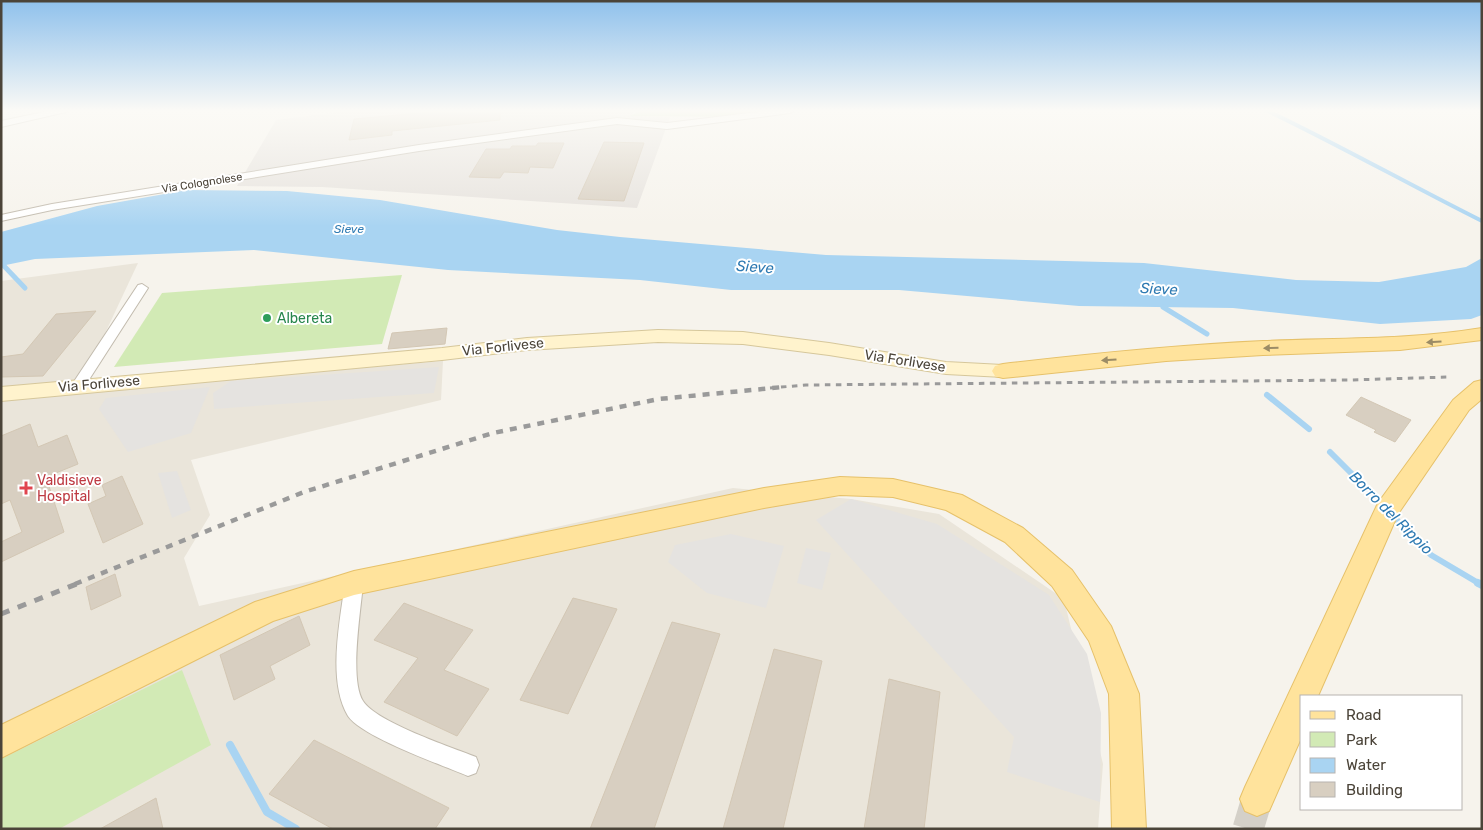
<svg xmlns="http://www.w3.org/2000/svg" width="1483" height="830" font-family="Rubik,sans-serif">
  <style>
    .residential { fill: #eae5da }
    .industrial { fill: #e6e2dd }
    .green { fill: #d2eab5 }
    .parking { fill: #e5e3e0 }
    .water { fill: #a9d4f2 }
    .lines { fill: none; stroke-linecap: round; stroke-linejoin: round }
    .stream-far3 { stroke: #a9d4f2; stroke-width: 4 }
    .stream-far2 { stroke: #a9d4f2; stroke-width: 5 }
    .stream-far1 { stroke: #a9d4f2; stroke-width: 6 }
    .stream { stroke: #a9d4f2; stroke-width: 8 }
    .building { fill: #d8cfc1; stroke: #d3c7b4 }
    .primary-tunnel { stroke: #d4d0c8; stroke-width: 31; stroke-dasharray: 31 16; stroke-linecap: butt }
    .street-casing { stroke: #c2bbae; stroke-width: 2 }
    .secondary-casing { stroke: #d6c79b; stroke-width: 2 }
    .primary-casing { stroke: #e6c16a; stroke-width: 2 }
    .street { fill: #fff; fill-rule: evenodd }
    .secondary { fill: #fff3cd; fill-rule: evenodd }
    .primary { fill: #ffe39c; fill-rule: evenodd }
    .rail-far2 { stroke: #9a9a9a; stroke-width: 3; stroke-dasharray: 5.5 5.5; stroke-linecap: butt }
    .rail-far1 { stroke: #9a9a9a; stroke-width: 4.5; stroke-dasharray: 7 7; stroke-linecap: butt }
    .rail { stroke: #9a9a9a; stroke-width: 5; stroke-dasharray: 9 9; stroke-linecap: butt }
    .oneway { fill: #9c8c66 }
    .leisure-dot { fill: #2e9e5b; stroke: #fff; stroke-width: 2 }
    .health-dot { fill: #e0444e; stroke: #fff; stroke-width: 2 }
    .labels { text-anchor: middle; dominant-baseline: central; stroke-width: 4; stroke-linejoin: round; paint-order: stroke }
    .far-street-label { font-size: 11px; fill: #4b4439; stroke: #fff }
    .far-water-label { font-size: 12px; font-style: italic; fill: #2e7ab2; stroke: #fff }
    .leisure-label { font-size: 14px; fill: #27864d; stroke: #fff; text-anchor: start }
    .street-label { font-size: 14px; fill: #4b4439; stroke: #fff }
    .health-label { font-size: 14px; fill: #be3a42; stroke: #fff; text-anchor: start }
    .water-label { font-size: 15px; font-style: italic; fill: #2e7ab2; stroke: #fff }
  </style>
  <rect width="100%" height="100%" fill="#f6f3ec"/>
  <polygon class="residential" points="138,263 78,391 443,361 441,400 191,460 210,515 184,558 199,606 733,488 851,499 939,514 1064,599 1103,764 1098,829 1,829 1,281"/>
  <polygon class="industrial" points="356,110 636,110 630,116 670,117 637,208 322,187 237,186 276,120"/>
  <g class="green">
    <polygon points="643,110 790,110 746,117 629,116"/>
    <polygon points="402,275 382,344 114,367 162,293"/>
    <polygon points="182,670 211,745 59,829 1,829 1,759"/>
  </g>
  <g class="parking">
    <polygon points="439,367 434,393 214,409 213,393 231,381"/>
    <polygon points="210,387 191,433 128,452 99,409 106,398"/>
    <polygon points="177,471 191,510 172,518 158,473"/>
    <polygon points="851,499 937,524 1049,595 1087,654 1101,713 1100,802 1007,772 1014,737 816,520"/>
    <polygon points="731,534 784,546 766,608 707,593 668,562 675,545"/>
    <polygon points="806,548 831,553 822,590 797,583"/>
  </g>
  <polygon class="water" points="187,190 287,191 380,200 557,230 620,237 826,255 1144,263 1296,280 1379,282 1466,267 1482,258 1482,315 1471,319 1380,324 1233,308 1079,306 899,290 731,290 640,280 448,270 254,250 35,259 1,266 1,232 97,206"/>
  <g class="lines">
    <path class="stream-far3" d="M 1266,110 C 1339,145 1410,185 1482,221"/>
    <g class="stream-far2">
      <polyline points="4,266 25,288"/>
      <polyline points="1163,307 1207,334"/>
    </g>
    <g class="stream-far1">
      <polyline points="1267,395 1309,429"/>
      <polyline points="1330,452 1383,505"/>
      <polyline points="1391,514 1431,555 1480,584"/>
    </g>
    <g class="stream">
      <polyline points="1478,583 1482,585"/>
      <polyline points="230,745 267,812 296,829"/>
    </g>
  </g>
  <g class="building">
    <polygon points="452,110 500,110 500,120 392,131 392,135 349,140 354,119"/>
    <polygon points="604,142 644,143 624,201 578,199"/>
    <polygon points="538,143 564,143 553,168 530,167 528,173 504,172 500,178 469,177 486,149 510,149 512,146 536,146"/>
    <polygon points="96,311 43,376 1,377 1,357 23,354 56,314"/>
    <polygon points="447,328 445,344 388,349 392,333"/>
    <polygon points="1361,397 1411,420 1395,442 1374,432 1376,430 1346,415"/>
    <polygon points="30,424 38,447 67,435 78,464 46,477 64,532 1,562 1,542 22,532 10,500 1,504 1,436"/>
    <polygon points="122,476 143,524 103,543 88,504 106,496 102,485"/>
    <polygon points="115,574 121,596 91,610 86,587"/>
    <polygon points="573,598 617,609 568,714 520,700"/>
    <polygon points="404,603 473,630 444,670 489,689 457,736 384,702 418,658 374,640"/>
    <polygon points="299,616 310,645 270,666 275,679 234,700 220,655"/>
    <polygon points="672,622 720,634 654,829 590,829"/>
    <polygon points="774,649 822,661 783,829 723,829"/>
    <polygon points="889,679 940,692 924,829 864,829"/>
    <polygon points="314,740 377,772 449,808 435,829 333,829 269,794"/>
    <polygon points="156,798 163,829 100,829"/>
  </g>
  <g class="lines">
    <polyline class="primary-tunnel" points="1248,829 1257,799"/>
    <g class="street-casing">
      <g id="street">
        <polygon points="53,110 68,110 66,112 1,127 1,121"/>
        <polygon points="775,110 795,110 790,113 667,129 617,124 419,151 52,210 1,221 1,215 52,204 419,145 617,118 667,123"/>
        <polygon points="142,284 148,288 83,389 73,389 71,386 73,383 138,285"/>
        <path d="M 354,575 L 360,578 L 363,583 C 361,610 349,679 363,701 C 376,722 451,747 476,757 L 479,765 L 476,773 L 468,776 C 442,765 362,737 348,716 C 327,681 340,621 345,583 L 348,578 Z"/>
      </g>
    </g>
    <g class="secondary-casing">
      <polygon id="secondary" points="658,330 743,332 829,343 946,362 1003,365 1010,367 1012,371 1010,375 1003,377 946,374 829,355 743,344 658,342 527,350 442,360 1,401 1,387 442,348 527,338"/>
    </g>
    <g class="primary-casing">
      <g id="primary">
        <path d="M 1482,328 L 1482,340 L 1400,350 L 1263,355 L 1166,361 L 1003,378 L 995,376 L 992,371 L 995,366 L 1003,364 C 1089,354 1176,345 1263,341 C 1336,338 1409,340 1482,328 Z"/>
        <polygon points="1482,380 1482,399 1469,410 1398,514 1318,696 1302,696 1302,736 1269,811 1257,816 1245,811 1240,799 1245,787 1378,503 1453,400 1474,382"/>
        <polygon points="840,477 893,479 962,495 1023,528 1072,570 1111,626 1139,694 1146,829 1112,829 1109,694 1089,641 1052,586 1005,542 946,510 893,497 840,495 764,508 354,595 273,621 1,758 1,725 255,602 354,571 764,488"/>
      </g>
    </g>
    <use href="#street" class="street"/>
    <use href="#secondary" class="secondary"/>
    <use href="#primary" class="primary"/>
    <polyline class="rail-far2" points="770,388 806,385 1350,380 1450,377"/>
    <polyline class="rail-far1" points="75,584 304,492 493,433 659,399 783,387"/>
    <polyline class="rail" points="1,614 79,583"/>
  </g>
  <defs><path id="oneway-solid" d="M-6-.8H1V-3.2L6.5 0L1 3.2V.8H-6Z" transform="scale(1.25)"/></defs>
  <g class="oneway">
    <use href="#oneway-solid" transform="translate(1434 342) rotate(176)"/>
    <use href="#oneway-solid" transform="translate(1271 348) rotate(179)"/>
    <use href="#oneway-solid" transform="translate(1109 360) rotate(176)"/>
  </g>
  <linearGradient id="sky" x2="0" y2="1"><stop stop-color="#8fc1ec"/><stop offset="0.49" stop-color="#fbfaf6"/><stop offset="1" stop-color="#fbfaf6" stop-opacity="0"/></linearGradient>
  <rect width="1483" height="226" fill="url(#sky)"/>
  <circle class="leisure-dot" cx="267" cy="318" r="5"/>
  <path class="health-dot" d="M23.5 480.5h5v5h5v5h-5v5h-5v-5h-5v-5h5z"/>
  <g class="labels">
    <g class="far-street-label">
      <text transform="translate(202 183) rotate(-9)">Via Colognolese</text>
    </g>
    <g class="far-water-label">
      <text x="349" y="229">Sieve</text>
    </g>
    <g class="leisure-label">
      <text x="277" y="318">Albereta</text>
    </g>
    <g class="street-label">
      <text transform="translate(503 347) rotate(-6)">Via Forlivese</text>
      <text transform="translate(905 361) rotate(9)">Via Forlivese</text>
      <text transform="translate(99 384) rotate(-5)">Via Forlivese</text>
    </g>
    <g class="health-label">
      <text x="37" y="480">Valdisieve<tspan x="37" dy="16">Hospital</tspan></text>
    </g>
    <g class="water-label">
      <text transform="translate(755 267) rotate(4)">Sieve</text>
      <text transform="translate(1159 289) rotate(3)">Sieve</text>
      <text transform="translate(1391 513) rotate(45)">Borro del Rippio</text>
    </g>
  </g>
  <rect width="1483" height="830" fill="none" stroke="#4b4439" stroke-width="5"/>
  <rect x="1300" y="695" width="162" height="115" fill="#ffffff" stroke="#b7b4b0"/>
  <rect x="1310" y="711" width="25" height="8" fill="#ffe39c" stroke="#b7b4b0"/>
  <text x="1346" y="720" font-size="15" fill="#4b4439">Road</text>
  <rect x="1310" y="732" width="25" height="15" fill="#d2eab5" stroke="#b7b4b0"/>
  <text x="1346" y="745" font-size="15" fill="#4b4439">Park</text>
  <rect x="1310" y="758" width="25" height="15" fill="#a9d4f2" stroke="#b7b4b0"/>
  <text x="1346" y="770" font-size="15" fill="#4b4439">Water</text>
  <rect x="1310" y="782" width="25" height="15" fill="#d8cfc1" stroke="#b7b4b0"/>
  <text x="1346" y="795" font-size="15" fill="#4b4439">Building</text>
</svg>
